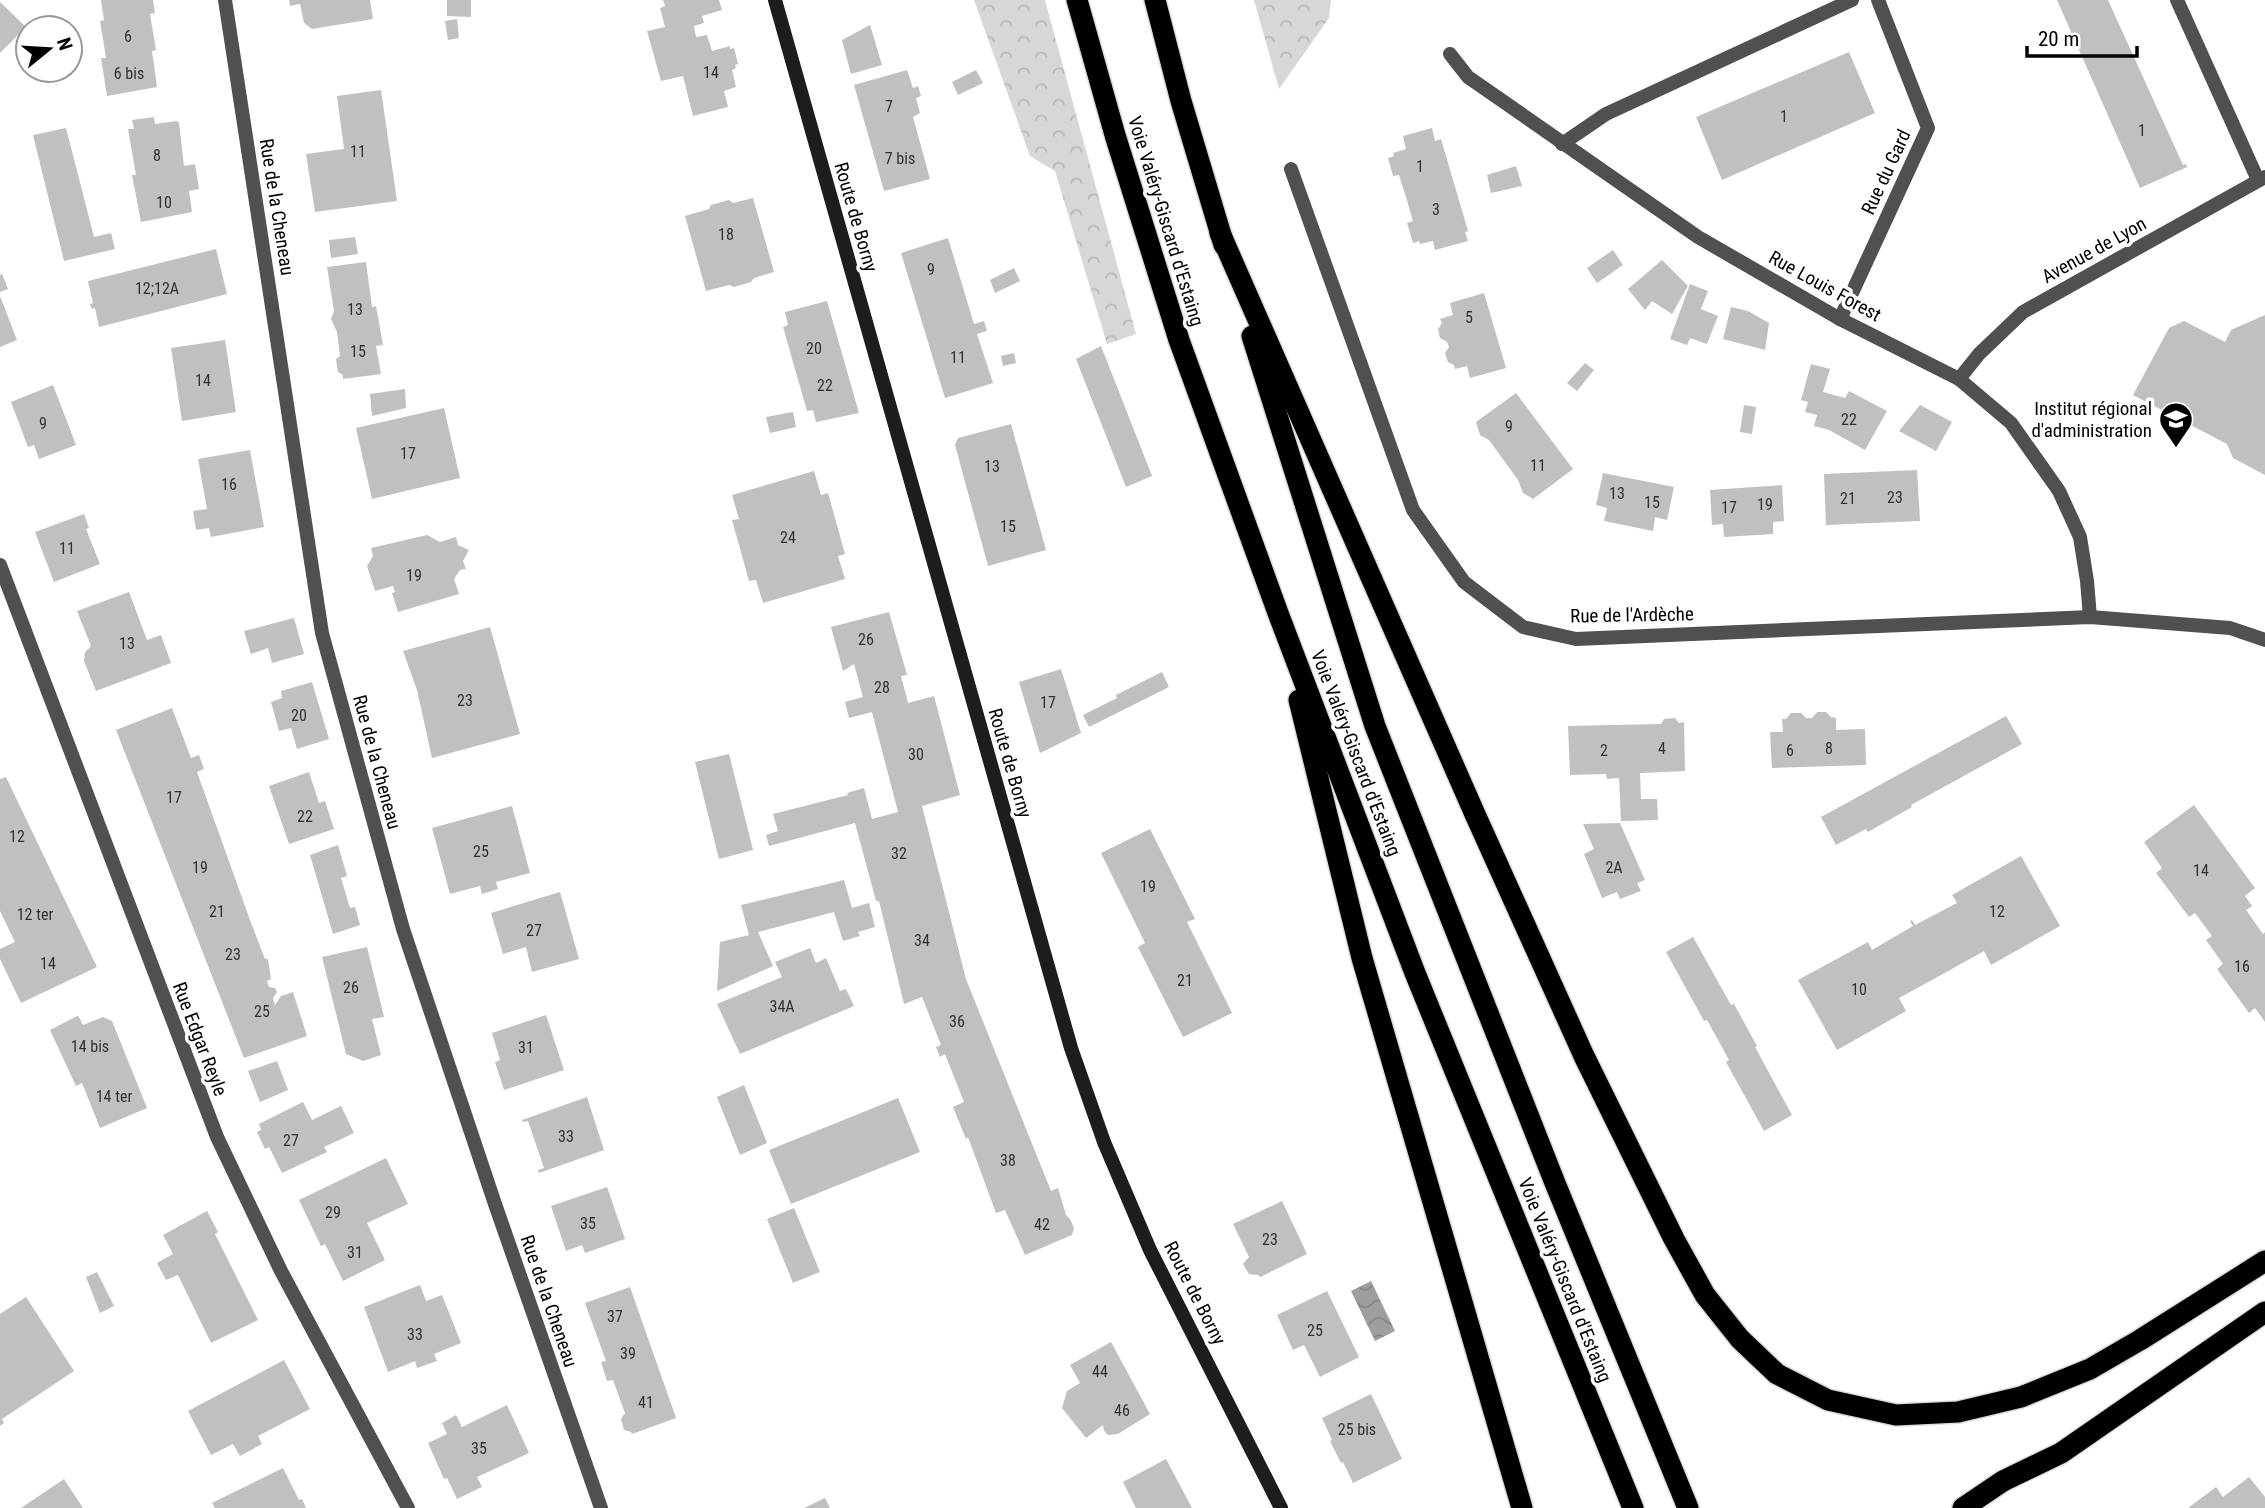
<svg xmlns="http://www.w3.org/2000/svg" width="2265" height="1508" font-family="'Roboto Condensed',sans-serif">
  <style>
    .forest { fill: url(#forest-crowns) }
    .water { fill: url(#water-waves) }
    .building { fill: #c0c0c0 }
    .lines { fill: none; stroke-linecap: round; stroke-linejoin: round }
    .highway-casing { stroke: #dbdbdb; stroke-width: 24 }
    .street { stroke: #505050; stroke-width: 14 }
    .secondary { stroke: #1d1d1d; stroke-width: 14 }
    .highway { stroke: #000; stroke-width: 21 }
    .labels { text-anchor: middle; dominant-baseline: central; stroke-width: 7; stroke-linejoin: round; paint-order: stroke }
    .number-label { font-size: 16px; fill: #303030 }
    .street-label { font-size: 19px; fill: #000; stroke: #fff }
    .poi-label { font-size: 19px; fill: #000; stroke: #fff; text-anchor: end }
  </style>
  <defs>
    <pattern id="forest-crowns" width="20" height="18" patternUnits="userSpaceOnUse" patternTransform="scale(1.75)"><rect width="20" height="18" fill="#d7d7d7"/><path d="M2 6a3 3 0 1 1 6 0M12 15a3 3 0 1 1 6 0" fill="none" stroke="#b7b7b7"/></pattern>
    <pattern id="water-waves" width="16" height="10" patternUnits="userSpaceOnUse" patternTransform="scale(1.75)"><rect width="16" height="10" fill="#9e9e9e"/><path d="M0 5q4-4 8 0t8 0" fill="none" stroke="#868686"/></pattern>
  </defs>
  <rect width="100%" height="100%" fill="#fff"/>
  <g class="forest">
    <polygon points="974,0 1045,0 1136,334 1107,344 1055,171 1030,156"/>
    <polygon points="1254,0 1331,0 1329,18 1279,89"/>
  </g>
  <polygon class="water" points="1371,1281 1395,1331 1375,1341 1351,1291"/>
  <g class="building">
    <polygon points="101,0 153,0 155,13 150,14 156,50 152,51 157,87 107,96 101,58 106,58 100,21 104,20"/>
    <polygon points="289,0 370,0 373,19 312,29 304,23 300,4 290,6"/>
    <polygon points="447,0 471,0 471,17 447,16"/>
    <polygon points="663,0 719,0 722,10 702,16 704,23 694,26 696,37 707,35 712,51 730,46 730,49 734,48 738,64 735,65 736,68 732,70 736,87 724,91 728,107 693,116 683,76 661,81 647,31 665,27 660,8 665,6"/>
    <polygon points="2057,0 2108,0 2183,165 2186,164 2187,167 2140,188"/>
    <polygon points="0,2 26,27 0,53"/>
    <polygon points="457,19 459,38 448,40 445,21"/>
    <polygon points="870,25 882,65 851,74 842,40"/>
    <polygon points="1849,52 1875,113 1722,180 1696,117"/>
    <polygon points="907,70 913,88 918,86 921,96 916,98 920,113 913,117 930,179 884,191 854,85"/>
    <polygon points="976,70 983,83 958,95 952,82"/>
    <polygon points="381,90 397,201 315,212 306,154 344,149 337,96"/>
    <polygon points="154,117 155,124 177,121 179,123 184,166 195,164 199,189 189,191 192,212 141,222 132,175 136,175 128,129 134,129 132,120"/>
    <polygon points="66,128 94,237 111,233 115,249 64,261 33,135"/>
    <polygon points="1432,128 1435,141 1441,139 1468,231 1465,232 1468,241 1435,250 1433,241 1420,244 1419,241 1413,243 1407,223 1413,221 1406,197 1399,175 1393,176 1388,158 1394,156 1393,153 1406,149 1403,136"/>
    <polygon points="1516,166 1522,186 1491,193 1487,175"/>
    <polygon points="753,198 774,272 754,278 751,282 734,287 729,285 706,291 685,216 709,209 711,205 729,200 733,203"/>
    <polygon points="355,237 358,254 331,258 329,240"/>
    <polygon points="948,238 974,324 984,321 987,331 977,334 993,383 945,398 901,253"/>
    <polygon points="216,249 227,294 99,327 95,308 92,309 90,304 93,303 88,281"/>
    <polygon points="1613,250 1623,265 1597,283 1587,268"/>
    <polygon points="1662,260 1688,286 1672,314 1652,301 1645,310 1628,289"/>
    <polygon points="366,262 372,307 376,306 383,345 376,346 381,374 343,379 343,375 338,372 336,359 340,356 337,332 331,319 334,311 327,267"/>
    <polygon points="1014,268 1020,281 995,293 990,280"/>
    <polygon points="2,274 8,289 0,292 0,275"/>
    <polygon points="1690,284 1708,291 1701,309 1718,316 1707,344 1690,338 1687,345 1670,339"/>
    <polygon points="1484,293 1506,368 1470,378 1467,366 1455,369 1454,365 1448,362 1445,353 1449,347 1447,342 1440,338 1438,329 1442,323 1440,319 1453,315 1450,303"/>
    <polygon points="0,296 17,340 0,347"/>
    <polygon points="827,301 859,413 816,422 813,410 807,411 783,327 788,325 785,312"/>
    <polygon points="1731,307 1748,311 1769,323 1765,350 1723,339"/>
    <polygon points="2265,315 2265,475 2233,458 2227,444 2133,395 2169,328 2184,321 2225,342 2231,330"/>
    <polygon points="225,340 236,412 182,421 171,348"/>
    <polygon points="1101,346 1152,476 1126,487 1076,359"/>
    <polygon points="1014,353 1016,363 1003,366 1001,356"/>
    <polygon points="1585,363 1594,370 1577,391 1567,383"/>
    <polygon points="1811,364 1830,369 1823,392 1845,398 1849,391 1887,411 1865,450 1829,430 1814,426 1817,415 1805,412 1808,402 1801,400"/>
    <polygon points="53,385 76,445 39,459 34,445 28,447 11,402"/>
    <polygon points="405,389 406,408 372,416 370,394"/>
    <polygon points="1516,393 1573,469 1533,499 1523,493 1518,480 1489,440 1480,435 1476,422"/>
    <polygon points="1744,405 1756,407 1752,434 1740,432"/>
    <polygon points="1920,405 1952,422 1936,451 1899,431"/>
    <polygon points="444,408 460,478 372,499 356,428"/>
    <polygon points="793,412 796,427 770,433 766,417"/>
    <polygon points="1011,424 1046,550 988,566 955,445 958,438"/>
    <polygon points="250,450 264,527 211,537 209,528 196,530 193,511 207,509 198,459"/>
    <polygon points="1917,470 1920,521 1826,525 1824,474"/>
    <polygon points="814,471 821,495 828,493 845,554 838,556 845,579 763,603 756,580 749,581 732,520 739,519 732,495"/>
    <polygon points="1603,473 1674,487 1667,520 1655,517 1653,531 1604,521 1607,508 1596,505"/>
    <polygon points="1782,485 1784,521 1773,522 1773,534 1724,537 1723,524 1712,525 1710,490"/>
    <polygon points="84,514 89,528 86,529 100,564 54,582 35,532"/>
    <polygon points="427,535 440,542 456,537 458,545 469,550 463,561 466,569 460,570 454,579 459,594 398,612 392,593 395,592 393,586 375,591 367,566 373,556 371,548"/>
    <polygon points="129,592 147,640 161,635 171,663 96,691 84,661 85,652 91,646 77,611"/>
    <polygon points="889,612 907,675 901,676 908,703 934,696 960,795 922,806 966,979 1051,1191 1058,1188 1066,1215 1070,1219 1074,1228 1072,1235 1025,1255 1005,1210 996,1213 968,1137 966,1139 953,1107 964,1102 945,1054 940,1057 936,1047 941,1045 922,997 904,1004 879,901 876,901 855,823 769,846 766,835 778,831 773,814 848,795 847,793 864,788 872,819 898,812 872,712 849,718 845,702 863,697 854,664 843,671 831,627"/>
    <polygon points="294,618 304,654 272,663 268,648 251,654 244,631"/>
    <polygon points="490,627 520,734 432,758 417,690 403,651"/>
    <polygon points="1061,669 1081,733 1040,753 1019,682"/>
    <polygon points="1162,672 1169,687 1089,727 1083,715 1117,698 1116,695"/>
    <polygon points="312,682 329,739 297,749 291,728 279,731 271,702 282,698 281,691"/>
    <polygon points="172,708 191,758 199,755 204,769 197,772 250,920 265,959 268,959 271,979 267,981 269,987 275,988 277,992 273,998 275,1005 281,996 293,992 307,1036 244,1058 116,730"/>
    <polygon points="1817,712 1826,712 1831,717 1836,718 1836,730 1865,729 1866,765 1772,768 1770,732 1783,732 1782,719 1786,719 1791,713 1801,713 1806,718 1812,718"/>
    <polygon points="2006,716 2022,744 1911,805 1912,807 1868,832 1866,829 1836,845 1821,817"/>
    <polygon points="1675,718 1679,723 1684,722 1685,771 1640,773 1641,799 1657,799 1658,820 1621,821 1619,778 1607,779 1606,774 1570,775 1568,726 1661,724 1664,719"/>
    <polygon points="729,754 753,850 719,859 695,762"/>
    <polygon points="309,772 319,803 325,801 334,829 289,844 269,786"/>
    <polygon points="6,777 97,967 21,1003 0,959 0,949 15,942 0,911 0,779"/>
    <polygon points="2194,805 2255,888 2245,896 2252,906 2246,910 2263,934 2265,932 2265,1022 2255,1008 2249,1013 2217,969 2223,964 2206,940 2212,936 2195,913 2189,917 2156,873 2162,868 2144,842"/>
    <polygon points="512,806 530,873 496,882 498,889 482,894 480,886 450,894 432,828"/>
    <polygon points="1620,823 1645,880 1637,883 1641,891 1620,899 1617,892 1602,898 1584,854 1594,849 1583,824"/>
    <polygon points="1150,829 1195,919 1187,922 1232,1013 1183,1037 1138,947 1145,943 1101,853"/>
    <polygon points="338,845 347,876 341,878 350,908 355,907 360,925 333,934 310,855"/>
    <polygon points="2021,856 2060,926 1991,965 1984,951 1941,975 1899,998 1906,1011 1837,1050 1798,980 1868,942 1872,950 1913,926 1910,921 1912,920 1915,925 1957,903 1952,895"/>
    <polygon points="844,880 852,908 869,903 875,927 858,932 860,936 843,941 834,912 758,932 773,966 717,991 720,942 749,935 741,905"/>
    <polygon points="560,892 579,959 532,972 526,947 503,954 491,913"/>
    <polygon points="1693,937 1731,1005 1734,1004 1757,1046 1755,1047 1792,1115 1764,1131 1726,1062 1729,1060 1707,1020 1704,1021 1666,952"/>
    <polygon points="367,947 384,1017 372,1019 381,1055 363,1061 346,1054 322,957"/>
    <polygon points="810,948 816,963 826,958 840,991 846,989 854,1006 740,1054 717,1004 782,977 775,962"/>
    <polygon points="546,1015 564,1070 504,1090 495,1062 500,1060 492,1033"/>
    <polygon points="77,1016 79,1017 83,1025 103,1017 112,1021 147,1108 100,1128 82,1083 76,1086 50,1030"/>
    <polygon points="277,1061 288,1090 260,1102 248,1071"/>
    <polygon points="744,1085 767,1143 740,1155 717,1097"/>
    <polygon points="587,1097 604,1150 539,1173 538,1170 544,1168 528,1121 523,1122 522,1120"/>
    <polygon points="898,1098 920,1152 791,1204 769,1150"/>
    <polygon points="303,1102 312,1120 341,1106 354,1133 324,1147 327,1152 282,1173 269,1147 265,1149 257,1132 261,1130 259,1124"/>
    <polygon points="386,1158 408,1204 367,1223 385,1260 343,1281 325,1244 321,1246 299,1200"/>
    <polygon points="607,1187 625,1239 585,1253 582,1245 566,1251 551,1206"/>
    <polygon points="1282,1201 1307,1254 1260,1277 1258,1275 1249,1274 1243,1264 1249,1257 1233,1224"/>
    <polygon points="794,1208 820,1272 793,1283 767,1219"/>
    <polygon points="207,1211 218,1232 215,1234 258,1320 211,1343 178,1275 166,1280 157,1263 173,1254 163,1235"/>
    <polygon points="97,1272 114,1306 100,1313 86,1277"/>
    <polygon points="420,1285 426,1301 442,1295 461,1343 434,1354 437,1361 417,1368 415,1361 388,1372 364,1307"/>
    <polygon points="630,1287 676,1418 632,1434 631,1432 624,1430 621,1419 625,1413 613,1380 607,1381 601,1362 606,1361 585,1303"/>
    <polygon points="1327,1291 1359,1357 1320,1377 1304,1345 1293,1350 1277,1315"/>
    <polygon points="26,1297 74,1371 2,1419 4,1423 0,1426 0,1314"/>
    <polygon points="1111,1342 1150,1414 1118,1434 1108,1435 1104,1431 1103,1425 1086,1438 1062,1408 1067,1391 1080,1383 1070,1365"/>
    <polygon points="284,1360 310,1409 258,1436 262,1444 240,1456 233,1444 211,1455 188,1411"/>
    <polygon points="1371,1394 1402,1459 1353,1483 1343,1462 1341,1463 1330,1441 1332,1440 1322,1418"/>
    <polygon points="507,1405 529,1453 477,1477 482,1487 457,1499 447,1478 444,1479 428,1443 447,1434 442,1423 456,1415 462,1427"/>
    <polygon points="1166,1459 1192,1508 1136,1508 1123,1482"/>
    <polygon points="283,1468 299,1500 302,1499 306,1508 215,1508 212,1503"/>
    <polygon points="2249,1477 2265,1497 2265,1508 2188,1508 2216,1487 2223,1497"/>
    <polygon points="64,1479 83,1508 21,1508"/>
    <polygon points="825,1498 830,1508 804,1508"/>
  </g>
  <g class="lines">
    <g class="highway-casing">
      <g id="highway">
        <polyline points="1077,0 1115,135 1179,340 1278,613 1415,973 1633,1508"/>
        <polyline points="1155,0 1181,101 1224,245"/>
        <polyline points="1220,233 1474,812 1584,1056 1674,1239 1705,1295 1740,1339 1777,1374 1828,1400 1896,1415 1958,1412 2021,1397 2090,1369 2140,1340 2265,1261"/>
        <polyline points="1252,336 1375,726 1555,1183 1688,1508"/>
        <polyline points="1299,700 1362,958 1522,1508"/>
        <polyline points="1963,1508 2003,1481 2061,1453 2265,1312"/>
      </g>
    </g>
    <g class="street">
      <polyline points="225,0 322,633 403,929 495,1204 601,1508"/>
      <polyline points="2177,0 2258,180"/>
      <polyline points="1450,54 1468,77 1698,237 1840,319 1959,379 2011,423 2059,491 2080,537 2087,581 2090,617"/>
      <polyline points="1562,144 1606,114 1852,0"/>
      <polyline points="1291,169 1413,510 1464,582 1523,627 1576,639 2090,617 2230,628 2265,640"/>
      <polyline points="1840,319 1928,128 1878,0"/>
      <polyline points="1959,379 1979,354 2023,312 2265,177"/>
      <polyline points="0,565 217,1137 281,1271 408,1508"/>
    </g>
    <polyline class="secondary" points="775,0 1071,1048 1104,1142 1150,1250 1281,1508"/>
    <use href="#highway" class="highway"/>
  </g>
  <defs>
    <g id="university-pin" transform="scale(1.75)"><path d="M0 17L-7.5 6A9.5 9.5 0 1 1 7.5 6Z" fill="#000" stroke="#fff"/><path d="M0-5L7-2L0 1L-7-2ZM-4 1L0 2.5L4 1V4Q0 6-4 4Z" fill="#fff"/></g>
  </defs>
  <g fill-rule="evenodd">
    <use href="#university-pin" x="2176" y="419"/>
  </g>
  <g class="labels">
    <g class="number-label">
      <text x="128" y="36">6</text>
      <text x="711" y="72">14</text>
      <text x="129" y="73">6 bis</text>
      <text x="889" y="106">7</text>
      <text x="1784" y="116">1</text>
      <text x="2142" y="130">1</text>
      <text x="358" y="151">11</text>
      <text x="157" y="155">8</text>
      <text x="900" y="158">7 bis</text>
      <text x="1420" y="166">1</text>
      <text x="164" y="202">10</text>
      <text x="1436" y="209">3</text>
      <text x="726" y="234">18</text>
      <text x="931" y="269">9</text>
      <text x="157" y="288">12;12A</text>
      <text x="355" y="309">13</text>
      <text x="1469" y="317">5</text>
      <text x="814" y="348">20</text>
      <text x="358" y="351">15</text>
      <text x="958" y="357">11</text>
      <text x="203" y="380">14</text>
      <text x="825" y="385">22</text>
      <text x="1849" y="419">22</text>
      <text x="43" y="423">9</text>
      <text x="1509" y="426">9</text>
      <text x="408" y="453">17</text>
      <text x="1538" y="465">11</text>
      <text x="992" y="466">13</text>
      <text x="229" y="484">16</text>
      <text x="1617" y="493">13</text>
      <text x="1895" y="497">23</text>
      <text x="1848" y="498">21</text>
      <text x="1652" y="502">15</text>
      <text x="1765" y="504">19</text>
      <text x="1729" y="507">17</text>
      <text x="1008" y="526">15</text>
      <text x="788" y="537">24</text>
      <text x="67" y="548">11</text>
      <text x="414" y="575">19</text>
      <text x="866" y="639">26</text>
      <text x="127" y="643">13</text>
      <text x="882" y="687">28</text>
      <text x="465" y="700">23</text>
      <text x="1048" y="702">17</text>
      <text x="299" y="715">20</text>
      <text x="1662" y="748">4</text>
      <text x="1829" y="748">8</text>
      <text x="1604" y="750">2</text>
      <text x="1790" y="750">6</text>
      <text x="916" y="754">30</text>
      <text x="174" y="797">17</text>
      <text x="305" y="816">22</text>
      <text x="17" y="836">12</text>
      <text x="481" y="851">25</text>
      <text x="899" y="853">32</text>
      <text x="200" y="867">19</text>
      <text x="1614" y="867">2A</text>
      <text x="2201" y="870">14</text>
      <text x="1148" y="886">19</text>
      <text x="217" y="911">21</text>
      <text x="1997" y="911">12</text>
      <text x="35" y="914">12 ter</text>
      <text x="534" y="930">27</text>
      <text x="922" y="940">34</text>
      <text x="233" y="954">23</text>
      <text x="48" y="963">14</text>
      <text x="2242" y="966">16</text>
      <text x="1185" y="980">21</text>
      <text x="351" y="987">26</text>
      <text x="1859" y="989">10</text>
      <text x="782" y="1006">34A</text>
      <text x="262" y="1011">25</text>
      <text x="957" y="1021">36</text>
      <text x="90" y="1046">14 bis</text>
      <text x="526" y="1047">31</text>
      <text x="114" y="1096">14 ter</text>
      <text x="566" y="1136">33</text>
      <text x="291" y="1140">27</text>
      <text x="1008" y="1160">38</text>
      <text x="333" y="1212">29</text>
      <text x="588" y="1223">35</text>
      <text x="1042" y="1224">42</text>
      <text x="1270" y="1239">23</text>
      <text x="355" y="1252">31</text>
      <text x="615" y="1316">37</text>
      <text x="1315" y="1330">25</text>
      <text x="415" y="1334">33</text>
      <text x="628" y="1353">39</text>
      <text x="1100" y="1371">44</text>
      <text x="646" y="1402">41</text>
      <text x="1122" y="1410">46</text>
      <text x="1357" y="1429">25 bis</text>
      <text x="479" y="1448">35</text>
    </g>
    <g class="street-label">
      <text transform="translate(1886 172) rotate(-65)">Rue du Gard</text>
      <text transform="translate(277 207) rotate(81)">Rue de la Cheneau</text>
      <text transform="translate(856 217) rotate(74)">Route de Borny</text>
      <text transform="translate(1166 221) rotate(73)">Voie Valéry-Giscard d'Estaing</text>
      <text transform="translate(2094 250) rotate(-29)">Avenue de Lyon</text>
      <text transform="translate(1825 286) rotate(29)">Rue Louis Forest</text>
      <text transform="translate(1632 615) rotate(-1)">Rue de l'Ardèche</text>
      <text transform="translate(1356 753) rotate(69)">Voie Valéry-Giscard d'Estaing</text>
      <text transform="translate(377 762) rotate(75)">Rue de la Cheneau</text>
      <text transform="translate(1010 763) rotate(74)">Route de Borny</text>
      <text transform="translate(200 1039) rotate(69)">Rue Edgar Reyle</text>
      <text transform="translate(1565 1280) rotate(68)">Voie Valéry-Giscard d'Estaing</text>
      <text transform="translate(1195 1293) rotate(63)">Route de Borny</text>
      <text transform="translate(549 1301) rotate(71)">Rue de la Cheneau</text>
    </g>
    <g class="poi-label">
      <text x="2152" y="408">Institut régional<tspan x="2152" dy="22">d'administration</tspan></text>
    </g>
  </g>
  <g transform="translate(49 49) rotate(72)"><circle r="33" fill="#ffffff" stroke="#999999" stroke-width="2"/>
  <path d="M0-5L12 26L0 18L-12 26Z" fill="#000000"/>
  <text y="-10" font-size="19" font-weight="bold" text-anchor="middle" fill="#000000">N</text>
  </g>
  <path d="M2027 46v10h110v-10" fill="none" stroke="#000000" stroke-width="3.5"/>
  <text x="2038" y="46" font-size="21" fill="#000000" stroke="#ffffff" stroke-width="5" paint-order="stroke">20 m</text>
</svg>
